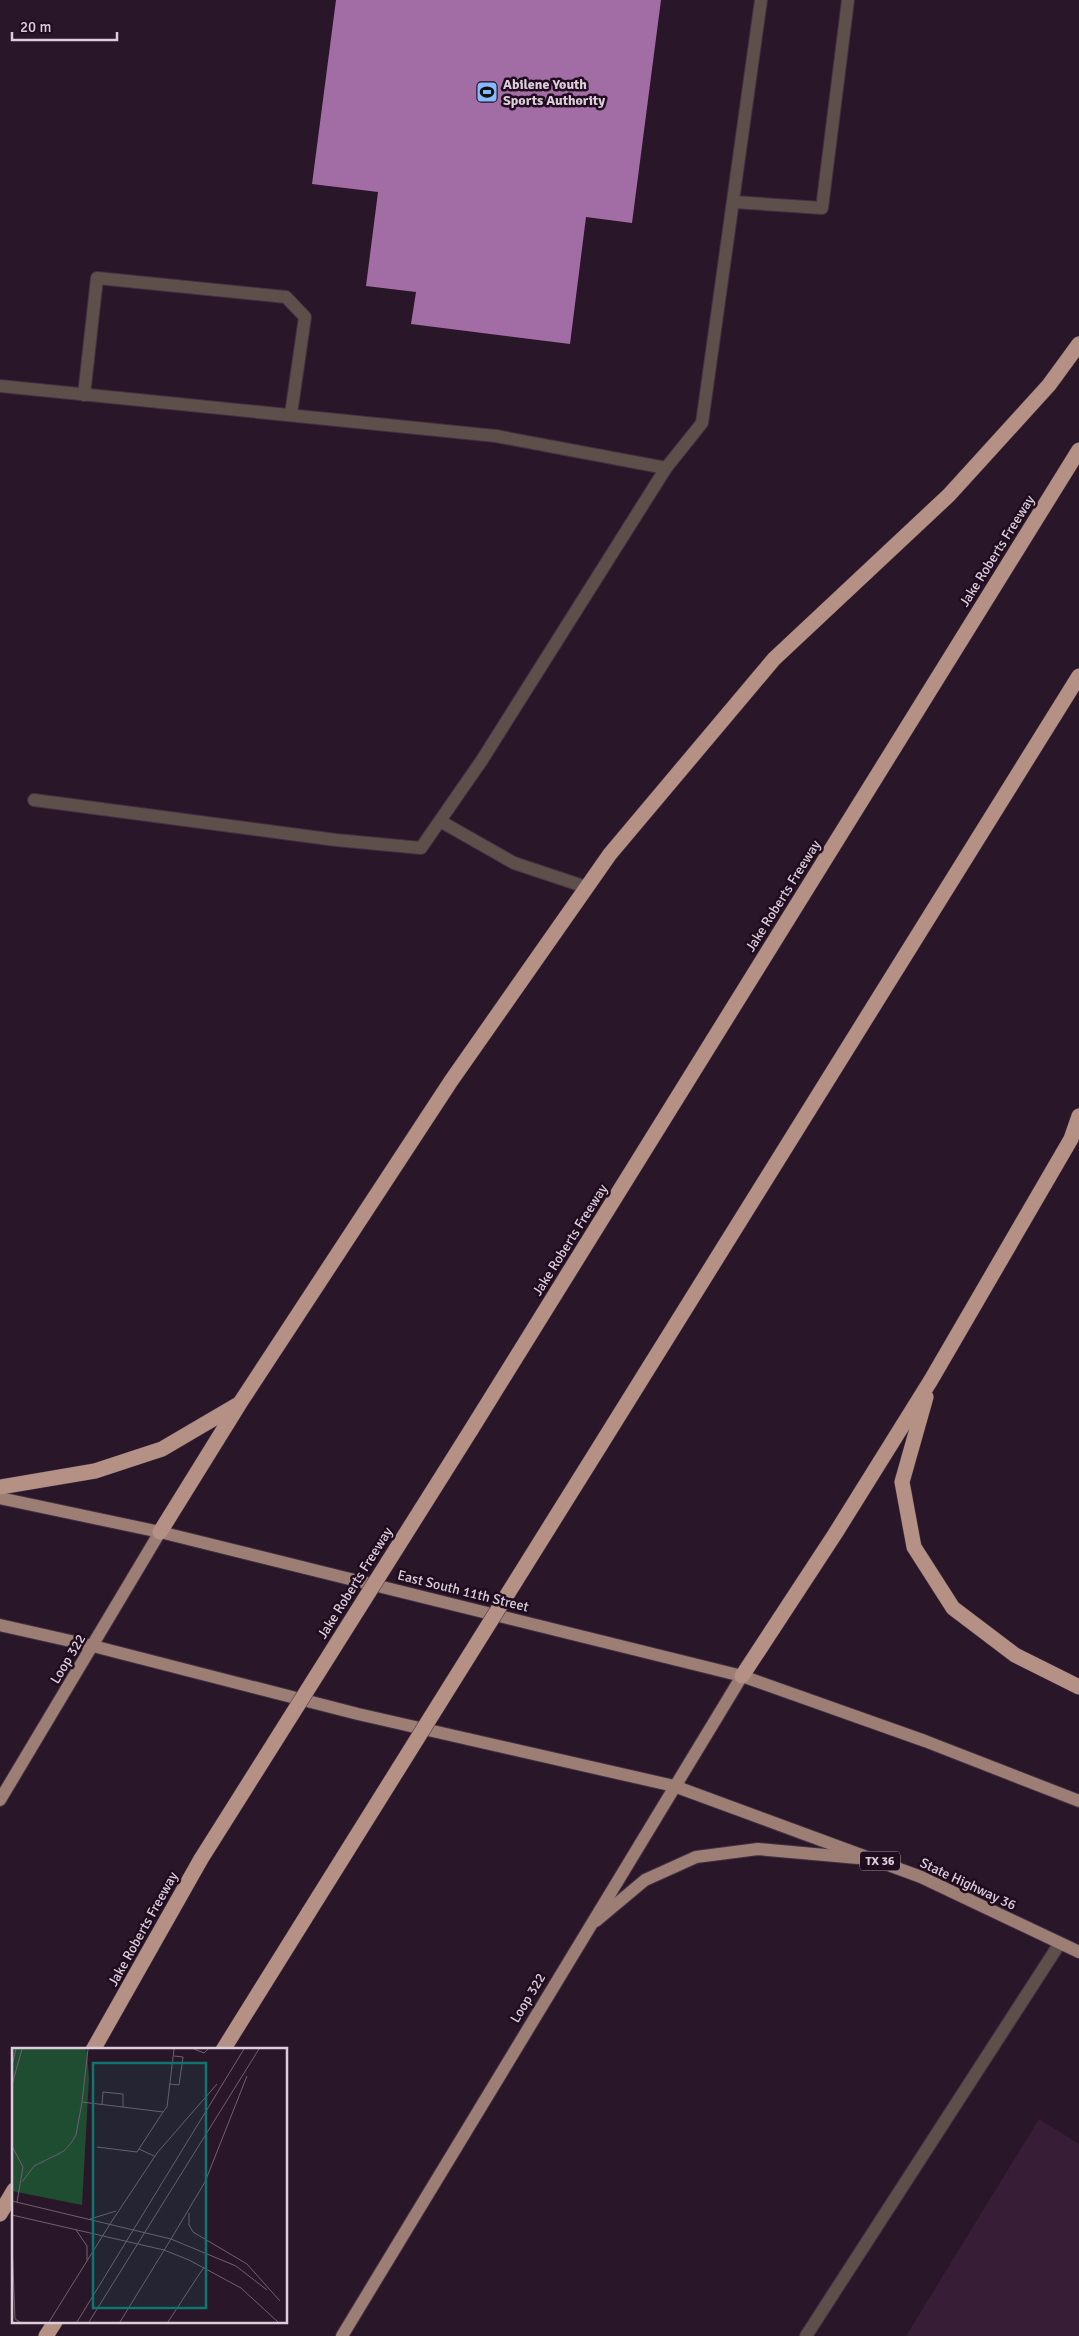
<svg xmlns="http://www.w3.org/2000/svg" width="1079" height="2336" font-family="Signika,sans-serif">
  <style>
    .built { fill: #371d36 }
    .building { fill: #a26ca5 }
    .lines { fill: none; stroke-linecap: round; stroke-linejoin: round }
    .minor-casing { stroke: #433042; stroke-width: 14 }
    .major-casing { stroke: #433042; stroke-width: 14 }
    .highway-casing { stroke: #433042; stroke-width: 16 }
    .minor { stroke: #5d4f4a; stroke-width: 12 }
    .major { stroke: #9c7e75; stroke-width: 12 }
    .highway { stroke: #b59185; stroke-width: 15 }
    .highway-bridge-casing { stroke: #433042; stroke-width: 16; stroke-linecap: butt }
    .highway-bridge { stroke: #b59185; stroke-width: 15 }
    .labels { text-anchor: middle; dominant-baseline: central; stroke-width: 5; stroke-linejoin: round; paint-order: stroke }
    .shield { fill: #200c1f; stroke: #a393a2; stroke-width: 1 }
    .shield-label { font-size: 12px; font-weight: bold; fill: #dbcdda }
    .poi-label { font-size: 14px; font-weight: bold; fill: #dbcdda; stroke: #200c1f; text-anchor: start }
    .street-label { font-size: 14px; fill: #dbcdda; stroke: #200c1f }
    .inset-road { fill: none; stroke: #715f70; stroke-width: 1 }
    .view { fill: #0f766e; fill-opacity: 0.15; stroke: #0f766e; stroke-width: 2.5 }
    .inset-edge { fill: none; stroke: #dbcdda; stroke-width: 2.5 }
  </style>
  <rect width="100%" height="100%" fill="#2a1629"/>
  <polygon class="built" points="1039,2119 1079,2144 1079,2336 906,2336"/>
  <polygon class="building" points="336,0 661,0 632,223 586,217 570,344 411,324 416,292 366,286 378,192 312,184"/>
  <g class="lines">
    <g class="minor-casing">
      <g id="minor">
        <polyline points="734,202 822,208 848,0"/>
        <polyline points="0,386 496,436 666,468 482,760 421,848 336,840 34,800"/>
        <polyline points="84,395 97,278 286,297 305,317 291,414"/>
        <polyline points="666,468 702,423 761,0"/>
        <polyline points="440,821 514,863 586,887"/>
        <polyline points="806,2336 1060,1943"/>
      </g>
    </g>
    <g class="major-casing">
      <g id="major">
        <polyline points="0,1498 160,1532 742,1676 925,1741 1079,1801"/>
        <polyline points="0,1625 93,1646 358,1714 674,1786 921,1877 1079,1952"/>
        <polyline points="0,1800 160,1532"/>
        <polyline points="596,1921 645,1880 696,1857 758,1849 858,1858"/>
        <polyline points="342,2336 742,1676"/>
      </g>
    </g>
    <g class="highway-casing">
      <g id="highway">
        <polyline points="926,1397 902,1482 914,1547 953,1608 1015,1655 1079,1687"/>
        <polyline points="471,1430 1079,450"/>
        <polyline points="600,1446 1079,676"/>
        <polyline points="0,1487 95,1471 162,1449 237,1405"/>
        <polyline points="160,1532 240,1403 451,1081 610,854 774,659 949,495 1049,385 1079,344"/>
        <polyline points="742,1676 835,1534 931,1380 1071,1139 1079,1116"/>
        <polyline points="93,2050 201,1859"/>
        <polyline points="223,2050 309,1912"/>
        <polyline points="0,2214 14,2190"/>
        <polyline points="46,2336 55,2322"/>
      </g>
    </g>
    <use href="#minor" class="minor"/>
    <use href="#major" class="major"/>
    <use href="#highway" class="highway"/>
    <g class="highway-bridge-casing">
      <g id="highway-bridge">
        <polyline points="201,1859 471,1430"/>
        <polyline points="309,1912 600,1446"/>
      </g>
    </g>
    <use href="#highway-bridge" class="highway-bridge"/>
  </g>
  <defs>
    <g id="stadium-square" transform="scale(1.125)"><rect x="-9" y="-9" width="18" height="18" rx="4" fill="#85bbfb" stroke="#200c1f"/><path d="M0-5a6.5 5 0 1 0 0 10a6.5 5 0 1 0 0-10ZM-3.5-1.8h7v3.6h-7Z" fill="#111"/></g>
  </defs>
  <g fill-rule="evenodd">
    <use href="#stadium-square" x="487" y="92"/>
  </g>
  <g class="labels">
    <rect class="shield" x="860" y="1851.5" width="40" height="19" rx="4"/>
    <g class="shield-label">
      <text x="880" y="1861">TX 36</text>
    </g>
    <g class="poi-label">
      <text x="503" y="84">Abilene Youth<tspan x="503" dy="16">Sports Authority</tspan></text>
    </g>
    <g class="street-label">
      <text transform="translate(997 551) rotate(-58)">Jake Roberts Freeway</text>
      <text transform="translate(783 896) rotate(-58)">Jake Roberts Freeway</text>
      <text transform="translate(570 1240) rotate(-58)">Jake Roberts Freeway</text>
      <text transform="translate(355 1583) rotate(-58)">Jake Roberts Freeway</text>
      <text transform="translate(463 1591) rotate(14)">East South 11th Street</text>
      <text transform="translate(68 1659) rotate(-59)">Loop 322</text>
      <text transform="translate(968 1884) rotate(25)">State Highway 36</text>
      <text transform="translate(143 1929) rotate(-61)">Jake Roberts Freeway</text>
      <text transform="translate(528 1998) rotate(-59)">Loop 322</text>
    </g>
  </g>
  <g transform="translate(12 2048)">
    <rect width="275" height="275" fill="#2a1629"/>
    <path d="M 0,1 L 73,1 L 75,4 L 77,30 L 70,157 L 0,143 Z" fill="#1e4d32"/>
    <path class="inset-road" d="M 182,1 L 192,5 L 196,1M 0,18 L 4,1M 158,36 L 167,37 L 171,9 L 162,8M 0,37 L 10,1M 70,54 L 76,1M 90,57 L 91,44 L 111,46 L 111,59M 151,64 L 155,59 L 162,1M 0,98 L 11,119 L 5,154M 127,101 L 142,108M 10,134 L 22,118 L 52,103 L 59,95 L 64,87 L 70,54 L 151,64 L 125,104 L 85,99M 0,153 L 159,191 L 224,218 L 255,242M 177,165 L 177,177 L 181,184 L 235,216 L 268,253M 0,167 L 152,202 L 177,212 L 229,240 L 266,274M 78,171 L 104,163M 98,176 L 145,105 L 205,36M 64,182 L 75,198 L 75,212M 159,191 L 193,134 L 235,28M 0,193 L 3,271 L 8,274M 37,274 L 98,176M 65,274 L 232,1M 77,274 L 247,1M 108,274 L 159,191M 156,274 L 192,219"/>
    <path class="view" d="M 81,15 L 194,15 L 194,260 L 81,260 Z"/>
    <rect width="275" height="275" class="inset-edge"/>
  </g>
  <path d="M12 32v8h105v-8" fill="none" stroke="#dbcdda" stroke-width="2.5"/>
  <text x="20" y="32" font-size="15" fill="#dbcdda" stroke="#200c1f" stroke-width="4" paint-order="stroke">20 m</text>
</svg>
